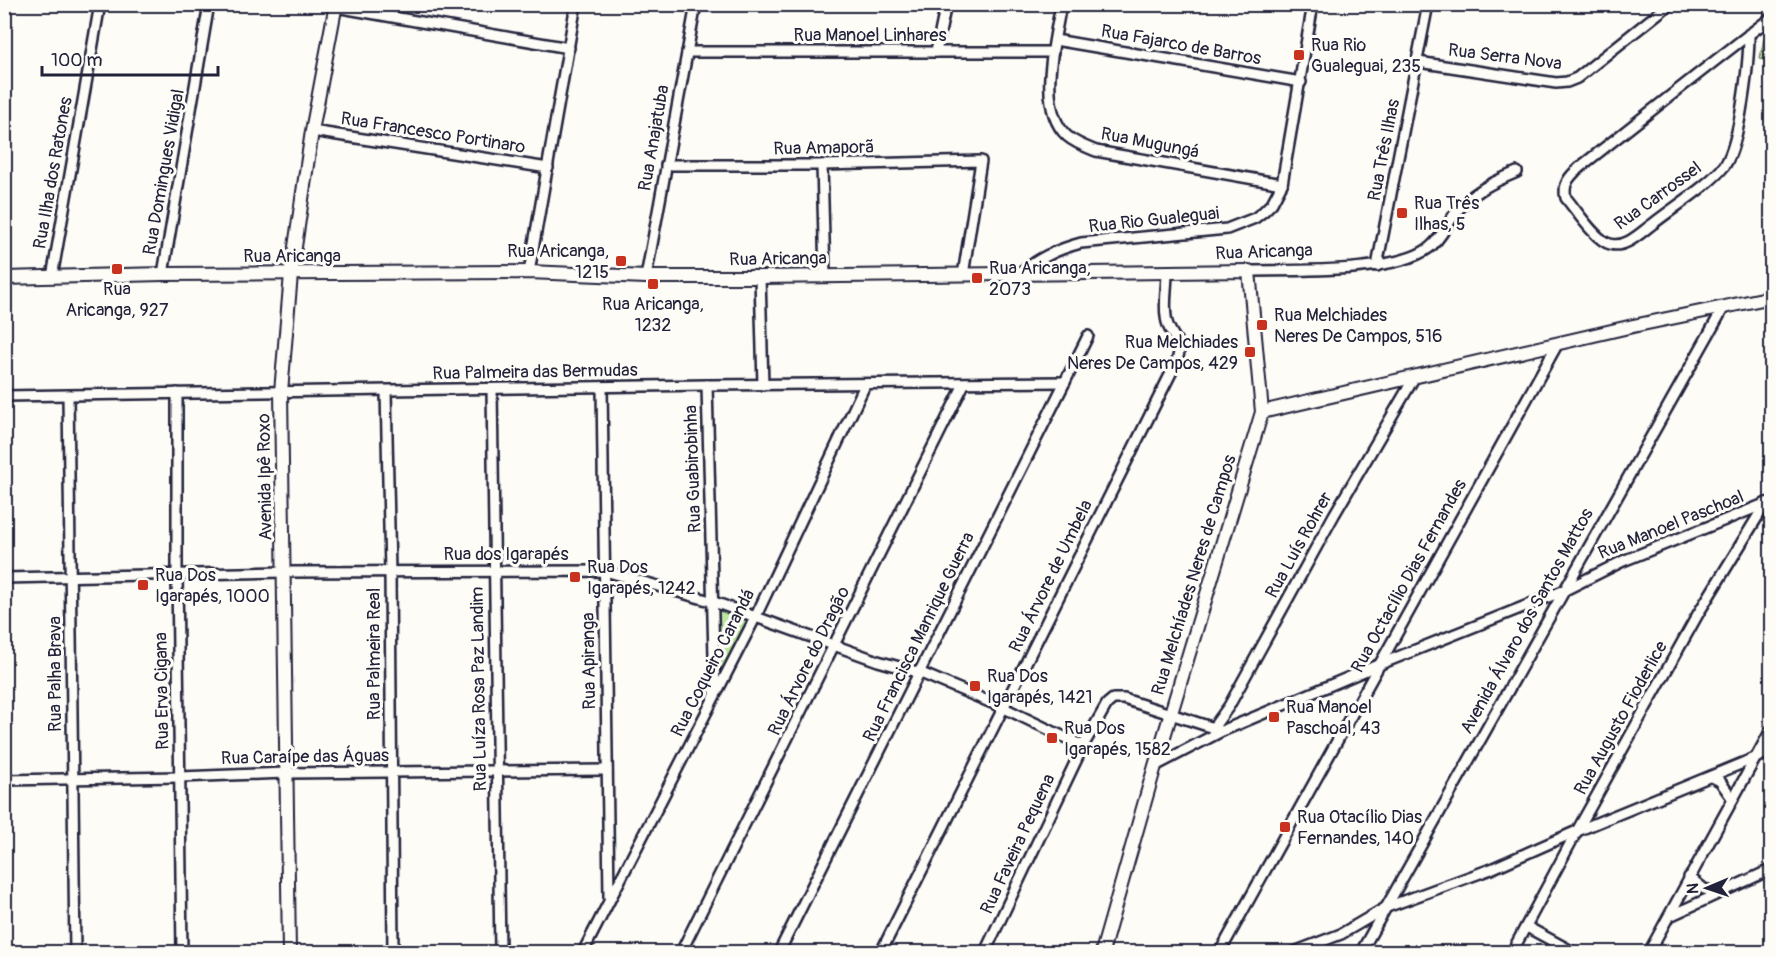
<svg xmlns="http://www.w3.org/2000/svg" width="1776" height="957" font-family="Pangolin,sans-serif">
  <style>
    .green { fill: #bde6a2; stroke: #70846e; stroke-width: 1.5 }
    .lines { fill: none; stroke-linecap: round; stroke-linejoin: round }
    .minor-casing { stroke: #22223b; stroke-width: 14 }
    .tertiary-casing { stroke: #22223b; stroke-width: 16 }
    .minor { stroke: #fdfcf7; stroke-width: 9 }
    .tertiary { stroke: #fdfcf7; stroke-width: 12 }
    .poi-dot { fill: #c8321e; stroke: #fdfcf7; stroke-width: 2 }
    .labels { text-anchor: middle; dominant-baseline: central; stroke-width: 6; stroke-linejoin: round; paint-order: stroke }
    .street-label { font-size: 18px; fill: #22223b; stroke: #fdfcf7 }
    .poi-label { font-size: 18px; fill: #22223b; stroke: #fdfcf7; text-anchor: start }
  </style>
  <rect width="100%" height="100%" fill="#fdfcf7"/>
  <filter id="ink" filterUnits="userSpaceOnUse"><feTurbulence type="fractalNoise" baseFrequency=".0167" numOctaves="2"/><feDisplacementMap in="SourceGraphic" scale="12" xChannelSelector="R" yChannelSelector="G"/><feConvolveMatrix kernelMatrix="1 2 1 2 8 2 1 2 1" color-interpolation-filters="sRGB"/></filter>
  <g filter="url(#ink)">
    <g class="green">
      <polygon points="1771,30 1771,61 1760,59 1764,39"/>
      <polygon points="710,607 753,622 711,704"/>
    </g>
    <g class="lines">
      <g class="minor-casing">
        <g id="minor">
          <path d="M 1061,4 C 1055,41 1036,107 1067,136 C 1075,143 1086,147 1096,151 L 1282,184"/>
          <polyline points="336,7 569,48"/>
          <path d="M 1749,34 C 1749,62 1740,143 1725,165 C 1712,183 1673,208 1654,223 C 1642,231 1626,249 1610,244 C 1596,241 1576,210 1566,198 C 1562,184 1570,176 1580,167 C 1644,117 1707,66 1772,17"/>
          <polyline points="1055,40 1301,82"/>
          <polyline points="687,52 1053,52"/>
          <polyline points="936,52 946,4"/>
          <polyline points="1418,62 1556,83 1567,82 1577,78 1670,4"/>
          <polyline points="312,131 548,168"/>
          <polyline points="666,165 822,165 981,161 963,275"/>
          <polyline points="822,165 825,276"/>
          <polyline points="1377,266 1428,4"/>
          <path d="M 1249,271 C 1293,270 1394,274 1429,248 C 1440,240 1446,226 1454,215 C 1470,193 1493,182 1517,172"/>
          <polyline points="529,272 576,4"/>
          <polyline points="163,274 209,4"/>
          <path d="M 1018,274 C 1040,258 1055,250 1081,243 L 1227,229 L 1255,218 L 1264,211 L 1272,203 L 1282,184 L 1313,4"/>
          <polyline points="52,277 100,4"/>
          <polyline points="646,277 696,4"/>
          <polyline points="760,277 763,385"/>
          <polyline points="707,385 715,695"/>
          <polyline points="602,387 609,897"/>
          <polyline points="492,389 500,952"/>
          <polyline points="386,391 390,572 393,952"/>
          <polyline points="177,393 177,575 182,952"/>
          <polyline points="68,395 75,952"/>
          <polyline points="4,396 707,385 1065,382"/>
          <polyline points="4,578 284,572 605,571 714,602 878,661 921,673 1004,708 1083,746"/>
          <polyline points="1213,728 1229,706 1334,515 1414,378"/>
          <polyline points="1155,766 1222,731 1378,665 1563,591 1623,561 1772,501"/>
          <polyline points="1712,777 1720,781 1732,798"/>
          <polyline points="4,780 180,777 286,773 607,770"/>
          <polyline points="1689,877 1704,889 1718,893"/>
          <polyline points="1670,916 1772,869"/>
          <polyline points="1527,927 1573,952"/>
          <polyline points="583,952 755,618 865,385"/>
          <polyline points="681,952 964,384"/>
          <polyline points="779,952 1088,336"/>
          <path d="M 881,952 L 1176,363 C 1185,340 1172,341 1167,322 C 1163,307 1167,288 1167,272"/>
          <polyline points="985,952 1083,746 1107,704 1113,699 1124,699 1217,729"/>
          <polyline points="1220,952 1558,343"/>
          <polyline points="1294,952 1341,934 1387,907 1491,869 1577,831 1772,751"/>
          <polyline points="1361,952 1724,307"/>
          <polyline points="1512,952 1577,831 1698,614 1766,503"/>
          <polyline points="1649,952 1772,728"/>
        </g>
      </g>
      <g class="tertiary-casing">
        <g id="tertiary">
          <polyline points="4,278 163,274 529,272 646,277 760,277 1249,271 1262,412 1155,766 1102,952"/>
          <polyline points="1772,284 1767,298 1772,308"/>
          <polyline points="1262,412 1633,326 1772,297"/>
          <polyline points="289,952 281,392 291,274 312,131 336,4"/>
        </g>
      </g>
      <use href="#minor" class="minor"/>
      <use href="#tertiary" class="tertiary"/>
    </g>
  </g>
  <g class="poi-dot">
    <rect x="1293" y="49" width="12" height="12" rx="3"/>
    <rect x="1396" y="207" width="12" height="12" rx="3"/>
    <rect x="615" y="255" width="12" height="12" rx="3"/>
    <rect x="111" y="263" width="12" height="12" rx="3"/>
    <rect x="971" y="272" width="12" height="12" rx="3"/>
    <rect x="647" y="278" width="12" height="12" rx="3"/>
    <rect x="1256" y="319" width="12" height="12" rx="3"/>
    <rect x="1244" y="346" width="12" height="12" rx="3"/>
    <rect x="569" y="571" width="12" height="12" rx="3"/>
    <rect x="137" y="579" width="12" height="12" rx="3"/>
    <rect x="969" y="680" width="12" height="12" rx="3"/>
    <rect x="1268" y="711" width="12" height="12" rx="3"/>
    <rect x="1046" y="732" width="12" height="12" rx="3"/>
    <rect x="1279" y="821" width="12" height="12" rx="3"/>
  </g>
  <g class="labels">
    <g class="street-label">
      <text x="870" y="35">Rua Manoel Linhares</text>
      <text transform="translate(1181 45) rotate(10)">Rua Fajarco de Barros</text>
      <text transform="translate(1505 57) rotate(7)">Rua Serra Nova</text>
      <text transform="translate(433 133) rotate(9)">Rua Francesco Portinaro</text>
      <text transform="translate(654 138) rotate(-80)">Rua Anajatuba</text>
      <text transform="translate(1150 143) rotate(11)">Rua Mugungá</text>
      <text transform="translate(824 148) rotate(-1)">Rua Amaporã</text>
      <text transform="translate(1384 150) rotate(-79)">Rua Três Ilhas</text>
      <text transform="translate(164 172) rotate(-80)">Rua Domingues Vidigal</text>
      <text transform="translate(53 173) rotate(-80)">Rua Ilha dos Ratones</text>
      <text transform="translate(1658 196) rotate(-36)">Rua Carrossel</text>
      <text transform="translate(1154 220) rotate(-6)">Rua Rio Gualeguai</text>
      <text transform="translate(1264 252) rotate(-2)">Rua Aricanga</text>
      <text x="292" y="256">Rua Aricanga</text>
      <text transform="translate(778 259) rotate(-1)">Rua Aricanga</text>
      <text transform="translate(535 372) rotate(-1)">Rua Palmeira das Bermudas</text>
      <text transform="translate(693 469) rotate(-92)">Rua Guabirobinha</text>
      <text transform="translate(265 477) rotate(-91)">Avenida Ipê Roxo</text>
      <text transform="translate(1671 525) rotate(-22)">Rua Manoel Paschoal</text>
      <text transform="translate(1299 545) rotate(-61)">Rua Luís Rohrer</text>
      <text x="506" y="554">Rua dos Igarapés</text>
      <text transform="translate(1194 575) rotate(-73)">Rua Melchíades Neres de Campos</text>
      <text transform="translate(1051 576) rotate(-64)">Rua Árvore de Umbela</text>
      <text transform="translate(1409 576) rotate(-61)">Rua Octacílio Dias Fernandes</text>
      <text transform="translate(1527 621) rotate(-61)">Avenida Álvaro dos Santos Mattos</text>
      <text transform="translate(919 637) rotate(-64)">Rua Francisca Manrique Guerra</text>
      <text transform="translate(374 654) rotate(-90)">Rua Palmeira Real</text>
      <text transform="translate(589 661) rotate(-91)">Rua Apiranga</text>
      <text transform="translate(809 661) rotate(-64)">Rua Árvore do Dragão</text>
      <text transform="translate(713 663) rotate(-63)">Rua Coqueiro Carandá</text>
      <text transform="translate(55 674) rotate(-90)">Rua Palha Brava</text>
      <text transform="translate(479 689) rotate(-91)">Rua Luíza Rosa Paz Landim</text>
      <text transform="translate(162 691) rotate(-91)">Rua Erva Cigana</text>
      <text transform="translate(1621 718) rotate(-61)">Rua Augusto Fioderlice</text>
      <text transform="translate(305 757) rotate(-1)">Rua Caraípe das Águas</text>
      <text transform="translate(1018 844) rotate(-65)">Rua Faveira Pequena</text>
    </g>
    <g class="poi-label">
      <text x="1311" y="45">Rua Rio<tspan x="1311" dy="21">Gualeguai, 235</tspan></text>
      <text x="1414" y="203">Rua Três<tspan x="1414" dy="21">Ilhas, 5</tspan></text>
      <text x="609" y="251" text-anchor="end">Rua Aricanga,<tspan x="609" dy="21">1215</tspan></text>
      <text x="989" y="268">Rua Aricanga,<tspan x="989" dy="21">2073</tspan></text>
      <text x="117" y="289" text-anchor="middle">Rua<tspan x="117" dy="21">Aricanga, 927</tspan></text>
      <text x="653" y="304" text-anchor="middle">Rua Aricanga,<tspan x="653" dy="21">1232</tspan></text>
      <text x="1274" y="315">Rua Melchiades<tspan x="1274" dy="21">Neres De Campos, 516</tspan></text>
      <text x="1238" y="342" text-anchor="end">Rua Melchiades<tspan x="1238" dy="21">Neres De Campos, 429</tspan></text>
      <text x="587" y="567">Rua Dos<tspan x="587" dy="21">Igarapés, 1242</tspan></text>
      <text x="155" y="575">Rua Dos<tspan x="155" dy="21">Igarapés, 1000</tspan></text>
      <text x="987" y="676">Rua Dos<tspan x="987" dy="21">Igarapés, 1421</tspan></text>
      <text x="1286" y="707">Rua Manoel<tspan x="1286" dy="21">Paschoal, 43</tspan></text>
      <text x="1064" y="728">Rua Dos<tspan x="1064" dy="21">Igarapés, 1582</tspan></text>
      <text x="1297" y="817">Rua Otacílio Dias<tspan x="1297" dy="21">Fernandes, 140</tspan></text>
    </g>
  </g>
  <rect width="1776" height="957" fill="none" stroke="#fdfcf7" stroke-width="24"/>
  <rect x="12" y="12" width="1752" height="933" fill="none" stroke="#22223b" stroke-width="2" filter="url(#ink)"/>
  <g transform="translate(1707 888) rotate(268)" stroke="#fdfcf7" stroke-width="4.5" paint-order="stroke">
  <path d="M0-4.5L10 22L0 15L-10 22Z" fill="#22223b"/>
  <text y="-9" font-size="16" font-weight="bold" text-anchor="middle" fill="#22223b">N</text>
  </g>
  <path d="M42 66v9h176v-9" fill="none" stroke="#22223b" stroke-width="3"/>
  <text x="51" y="66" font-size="18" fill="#22223b" stroke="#fdfcf7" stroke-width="4.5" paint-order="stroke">100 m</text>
</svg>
